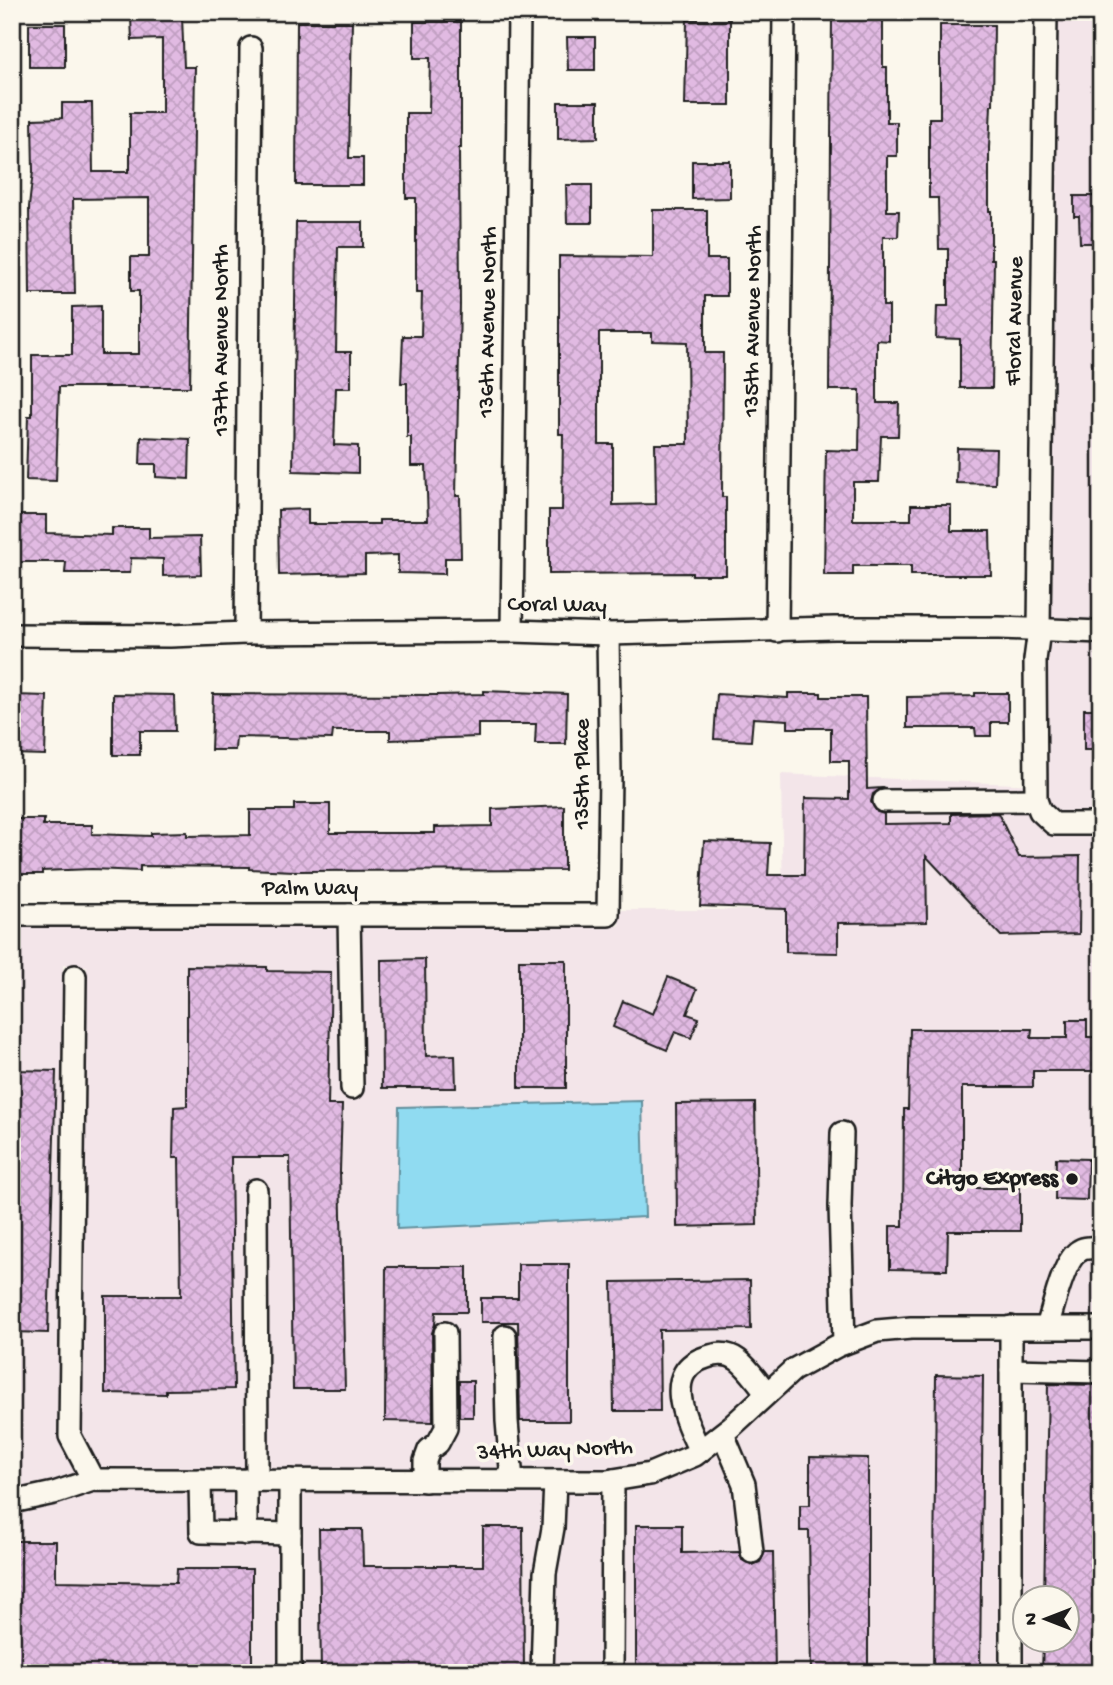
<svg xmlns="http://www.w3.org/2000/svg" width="1113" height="1685" font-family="'Gochi Hand',sans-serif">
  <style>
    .built { fill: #f3e5e9; fill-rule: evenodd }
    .water { fill: #90dbf1; stroke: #628f9c; stroke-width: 2 }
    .building { fill: url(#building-cross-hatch); stroke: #1c1c1c; stroke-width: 2; fill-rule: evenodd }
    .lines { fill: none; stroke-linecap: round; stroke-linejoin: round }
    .minor-casing { stroke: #1c1c1c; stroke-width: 26 }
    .minor { stroke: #fbf7ec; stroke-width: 21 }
    .poi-dot { fill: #1c1c1c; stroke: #fbf7ec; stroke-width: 2.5 }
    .labels { text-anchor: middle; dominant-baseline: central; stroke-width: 7; stroke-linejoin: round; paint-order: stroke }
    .street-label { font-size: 23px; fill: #1c1c1c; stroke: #fbf7ec }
    .poi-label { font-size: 23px; font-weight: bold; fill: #1c1c1c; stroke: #fbf7ec; text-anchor: end }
  </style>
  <defs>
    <pattern id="building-cross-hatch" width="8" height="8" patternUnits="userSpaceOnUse" patternTransform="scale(1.75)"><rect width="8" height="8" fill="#e1bae2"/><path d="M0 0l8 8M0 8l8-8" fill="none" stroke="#c09fc1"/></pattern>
  </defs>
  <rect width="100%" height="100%" fill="#fbf7ec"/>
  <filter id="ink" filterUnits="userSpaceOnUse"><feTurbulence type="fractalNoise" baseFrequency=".0143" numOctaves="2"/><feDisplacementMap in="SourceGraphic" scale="14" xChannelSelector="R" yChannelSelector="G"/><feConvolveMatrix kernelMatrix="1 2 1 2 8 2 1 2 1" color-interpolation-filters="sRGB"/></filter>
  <g filter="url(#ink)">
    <g class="built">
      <polygon points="1058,12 1101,12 1101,622 1052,620"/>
      <path d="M 1036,640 L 1101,643 L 1101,1317 L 910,1317 L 872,1321 L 831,1337 L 787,1360 L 724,1419 L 688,1446 L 646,1463 L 606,1470 L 101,1469 L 82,1433 L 87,966 L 63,965 L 57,1435 L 88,1494 L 96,1491 L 609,1491 L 655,1484 L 700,1464 L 741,1434 L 801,1378 L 843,1355 L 880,1342 L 911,1338 L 1101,1339 L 1101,1673 L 12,1673 L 12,926 L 619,926 L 620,910 L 783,910 L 781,774 L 1037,785 ZM 1026,1598 L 1068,1598 L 1068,1640 L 1026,1640 Z"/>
    </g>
    <polygon class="water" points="642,1101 645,1217 397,1229 399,1107"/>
    <g class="building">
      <polygon points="182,16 184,67 195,67 190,387 59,387 56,481 26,480 28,416 32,416 32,355 72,355 72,307 101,306 101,354 139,354 139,291 131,291 131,257 149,257 149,198 73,199 75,294 30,294 29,207 33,171 32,119 62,118 62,103 92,103 93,172 128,172 128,169 130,169 130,113 162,113 162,39 132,40 131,17"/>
      <polygon points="832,17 883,17 883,67 887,67 887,122 897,122 897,156 887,156 887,211 899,211 898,237 883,237 883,306 889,306 889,341 877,340 877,403 899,403 898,436 881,436 879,482 853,482 853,520 911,520 911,505 951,505 951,531 990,531 991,575 911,575 911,566 853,566 853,575 824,575 826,450 859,451 860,390 829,390"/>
      <polygon points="687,20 730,20 730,105 685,105"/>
      <polygon points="297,22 352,22 349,158 363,158 363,185 296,185"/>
      <polygon points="414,22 461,22 461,148 459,148 460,305 456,496 460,496 461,558 445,558 445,574 398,573 398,555 365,556 365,573 279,575 278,510 308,509 308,524 379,524 379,520 428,520 426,466 411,466 411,437 407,437 407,383 401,383 403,336 421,336 422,293 416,293 416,198 406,198 406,113 429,113 430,58 414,58"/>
      <rect x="29" y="24" width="36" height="43"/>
      <polygon points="940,25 994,25 993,105 991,105 989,148 989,211 991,211 991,259 994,259 992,388 960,388 960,339 936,338 937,306 948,306 948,249 939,249 938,198 929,198 929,118 940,118"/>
      <polygon points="567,37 595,37 595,70 568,70"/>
      <polygon points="558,102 598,102 598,138 558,139"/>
      <polygon points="692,161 730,161 730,198 692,199"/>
      <polygon points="566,185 592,185 592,223 567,223"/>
      <polygon points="1074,196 1101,196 1101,243 1080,243 1079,216 1074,216"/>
      <path d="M 653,210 L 707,210 L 707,259 L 727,259 L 727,296 L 705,296 L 705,353 L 723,353 L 722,497 L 726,497 L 726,575 L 692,575 L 692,573 L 549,574 L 549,510 L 562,510 L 563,434 L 559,434 L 559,256 L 653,257 ZM 599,333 L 652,333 L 652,341 L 687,342 L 688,444 L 655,444 L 656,504 L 613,505 L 613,444 L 599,444 Z"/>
      <polygon points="296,222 363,222 363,247 338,247 336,352 351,352 351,388 336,388 334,445 358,446 358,473 293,471"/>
      <polygon points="141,437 190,439 189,479 156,477 156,464 140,464"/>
      <polygon points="957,448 996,449 995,484 956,483"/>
      <polygon points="16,515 46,515 46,533 112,535 112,528 149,528 149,538 200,537 201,575 163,576 163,559 131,558 130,573 65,573 66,562 16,562"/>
      <polygon points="484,691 567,694 566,744 535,744 536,724 478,724 478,737 390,740 390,731 333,731 332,739 236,737 235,750 211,750 213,694 437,695 484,694"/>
      <polygon points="788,693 821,693 821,697 866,697 867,789 882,788 873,794 871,802 877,812 884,814 884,824 951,823 951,814 998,813 1019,857 1080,856 1079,934 1001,936 926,856 927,922 838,923 838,953 786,952 786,909 700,906 704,841 770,843 768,875 804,875 805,798 849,799 849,761 831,761 831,728 788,728 788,720 753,718 751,741 714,739 717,694 788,698"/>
      <polygon points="975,693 1008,693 1008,722 991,722 991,736 976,736 975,728 907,728 907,697 975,696"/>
      <polygon points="113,694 174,695 175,731 140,731 140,755 113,755"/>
      <polygon points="14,695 47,696 45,755 12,754"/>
      <rect x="1084" y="709" width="17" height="41"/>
      <polygon points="294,804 330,804 330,833 435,833 435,827 492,826 492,809 564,806 564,870 294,871 249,869 249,867 140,866 140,871 92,869 42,871 42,874 12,874 12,819 44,819 43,825 92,825 92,834 151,836 151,833 187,832 187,836 250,835 250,810 294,810"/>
      <polygon points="425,959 426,1056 455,1055 456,1088 382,1088 381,960"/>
      <rect x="519" y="960" width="47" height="128"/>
      <polygon points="187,966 267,967 267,971 331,972 328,1105 342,1105 340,1171 345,1389 293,1389 290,1157 231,1157 234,1389 166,1390 166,1394 105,1393 105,1296 181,1296 179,1158 173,1158 174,1107 187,1106"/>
      <polygon points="668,977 697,989 687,1014 699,1018 691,1038 675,1032 667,1050 613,1027 623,1001 653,1014"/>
      <polygon points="1067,1020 1087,1020 1087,1037 1101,1037 1101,1071 1033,1071 1033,1087 962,1087 962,1188 1020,1188 1020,1231 948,1231 947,1270 890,1269 890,1226 903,1226 904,1109 908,1109 910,1029 1032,1029 1031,1038 1067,1038"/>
      <polygon points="12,1070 56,1071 48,1333 12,1332"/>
      <polygon points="755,1103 757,1225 677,1227 676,1104"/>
      <polygon points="1056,1158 1088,1159 1087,1200 1055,1199"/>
      <polygon points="518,1264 569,1264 569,1421 520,1421 518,1322 481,1322 481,1298 518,1298"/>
      <polygon points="386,1267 467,1267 467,1312 436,1312 435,1324 432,1333 433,1422 385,1421"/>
      <polygon points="750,1280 751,1329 659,1330 660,1411 614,1411 612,1282"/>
      <polygon points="936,1375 983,1376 980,1673 933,1673"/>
      <rect x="459" y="1381" width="14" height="36"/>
      <polygon points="1048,1384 1099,1385 1093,1673 1042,1673 1043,1640 1068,1640 1068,1598 1044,1598"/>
      <polygon points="810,1457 868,1458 868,1673 811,1673 809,1531 800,1531 800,1505 810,1505"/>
      <polygon points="636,1525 682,1525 682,1553 739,1552 742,1560 753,1565 760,1562 765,1552 773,1552 775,1673 636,1673"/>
      <polygon points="483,1527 523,1527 524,1673 321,1673 319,1529 362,1529 363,1566 483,1566"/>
      <polygon points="12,1541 56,1541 56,1581 176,1583 177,1569 252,1569 252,1673 12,1673"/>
    </g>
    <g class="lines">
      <g class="minor-casing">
        <g id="minor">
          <polyline points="512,631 519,12"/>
          <polyline points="777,631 784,12"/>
          <polyline points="246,633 251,48"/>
          <polyline points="12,635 170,636 246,633 512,631 608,634 834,628 999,628 1101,632"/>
          <polyline points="1036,800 1035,660 1039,630 1046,12"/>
          <polyline points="884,801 1036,800 1040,811 1054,824 1101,824"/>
          <polyline points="12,915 608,915 610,775 608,634"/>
          <polyline points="349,915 352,1088"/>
          <polyline points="75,976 70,1436 93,1480"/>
          <polyline points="842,1133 840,1206 844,1343"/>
          <polyline points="256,1190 257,1480"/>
          <path d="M 1047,1327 C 1053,1310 1063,1260 1079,1251 C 1084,1247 1094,1248 1101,1247"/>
          <polyline points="505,1336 507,1421 512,1481"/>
          <polyline points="1011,1370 1101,1372"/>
          <polyline points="723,1434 744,1484 752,1552"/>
          <path d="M 700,1451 C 686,1422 660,1371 707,1357 C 718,1353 729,1353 738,1360 C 749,1368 758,1383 767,1393"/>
          <polyline points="200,1480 201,1532 290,1534"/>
          <polyline points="246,1480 246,1534"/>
          <polyline points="290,1480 290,1673"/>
          <polyline points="425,1481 425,1461 429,1450 438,1443 446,1428 445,1333"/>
          <polyline points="12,1502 54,1493 93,1480 607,1481 650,1474 695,1455 732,1426 793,1370 837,1346 877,1331 911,1328 1101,1328"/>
          <polyline points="542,1673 545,1573 553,1528 555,1481"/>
          <polyline points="612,1673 613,1480"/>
          <polyline points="1011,1673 1011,1327"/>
        </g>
      </g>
      <use href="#minor" class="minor"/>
    </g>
  </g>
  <circle class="poi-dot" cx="1072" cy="1179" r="7"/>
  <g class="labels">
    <g class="street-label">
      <text transform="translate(754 321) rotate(-89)">135th Avenue North</text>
      <text transform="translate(1016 321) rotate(-89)">Floral Avenue</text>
      <text transform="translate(489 322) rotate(-89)">136th Avenue North</text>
      <text transform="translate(222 340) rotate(-90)">137th Avenue North</text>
      <text transform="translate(557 606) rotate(1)">Coral Way</text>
      <text transform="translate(583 774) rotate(-90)">135th Place</text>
      <text x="310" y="889">Palm Way</text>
      <text transform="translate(555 1451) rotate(-2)">34th Way North</text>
    </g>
    <g class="poi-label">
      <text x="1058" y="1179">Citgo Express</text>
    </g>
  </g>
  <rect width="1113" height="1685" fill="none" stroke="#fbf7ec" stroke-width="42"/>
  <rect x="21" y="21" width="1071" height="1643" fill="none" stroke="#1c1c1c" stroke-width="2.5" filter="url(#ink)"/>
  <g transform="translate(1046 1619) rotate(270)"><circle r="33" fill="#fbf7ec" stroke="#a29f99" stroke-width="2"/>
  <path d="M0-5L12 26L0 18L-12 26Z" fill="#1c1c1c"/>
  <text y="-10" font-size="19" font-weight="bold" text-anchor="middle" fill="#1c1c1c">N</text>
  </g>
</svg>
